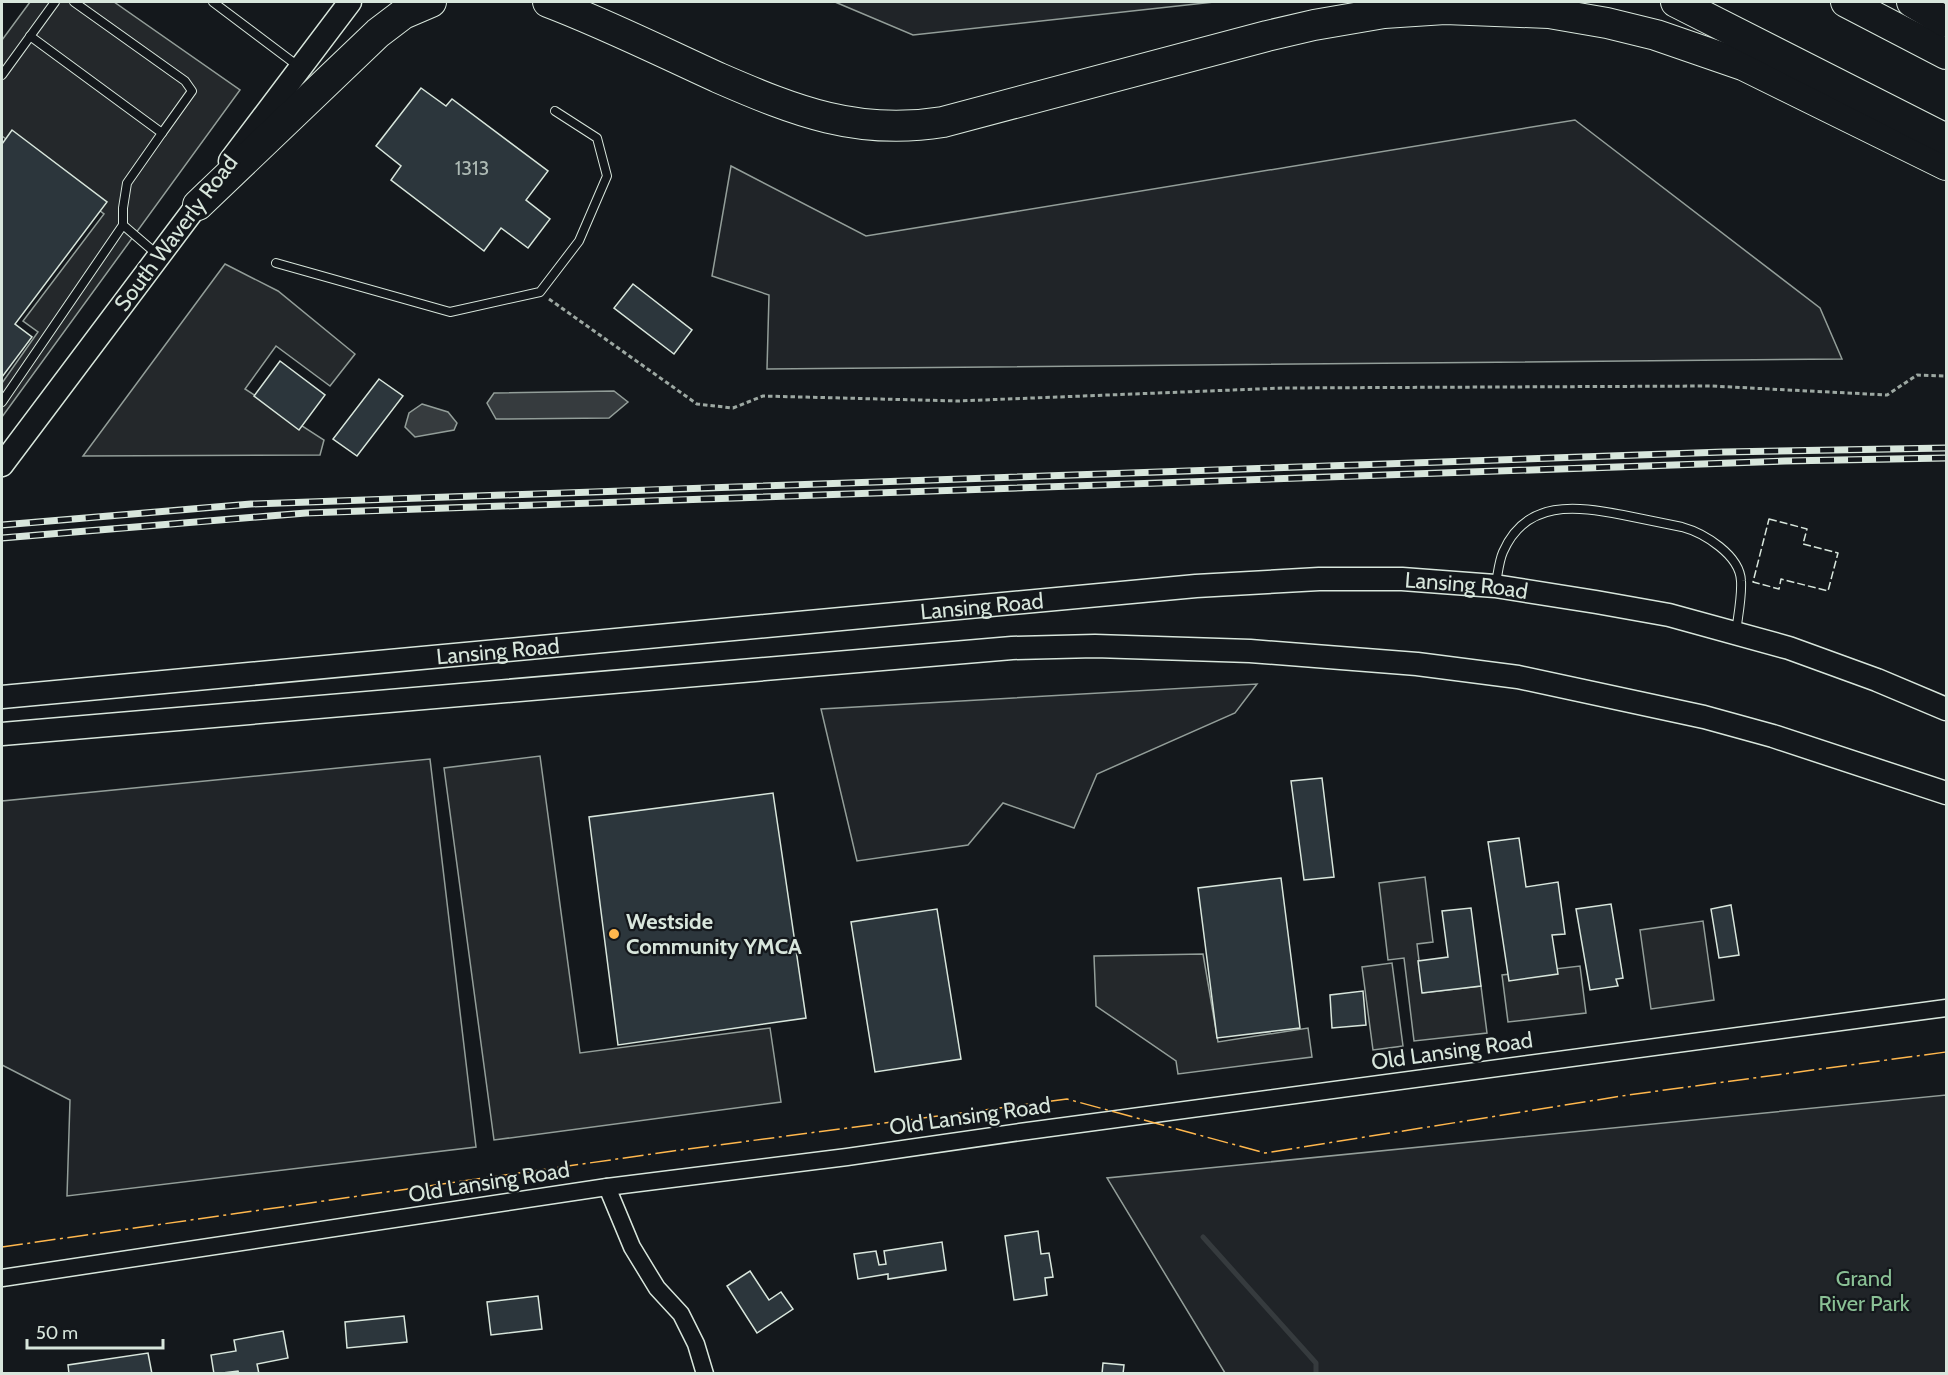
<svg xmlns="http://www.w3.org/2000/svg" width="1948" height="1375" font-family="Cabin,sans-serif">
  <style>
    .green { fill: #202428; stroke: #939e99; stroke-width: 1.5 }
    .parking { fill: #24282b; stroke: #939e99; stroke-width: 1.5 }
    .water { fill: #363b3e; stroke: #939e99; stroke-width: 1.5 }
    .lines { fill: none; stroke-linecap: round; stroke-linejoin: round }
    .stream { stroke: #363b3e; stroke-width: 5 }
    .building { fill: #2c363c; stroke: #d8e6dc; stroke-width: 1.5 }
    .lane-casing { stroke: #d8e6dc; stroke-width: 10 }
    .street-casing { stroke: #d8e6dc; stroke-width: 19 }
    .secondary-casing { stroke: #d8e6dc; stroke-width: 25 }
    .highway-casing { stroke: #d8e6dc; stroke-width: 32 }
    .path { stroke: #9da8a2; stroke-width: 3; stroke-dasharray: 4.5 3; stroke-linecap: butt }
    .lane { stroke: #14181c; stroke-width: 8 }
    .street { stroke: #14181c; stroke-width: 16 }
    .secondary { stroke: #14181c; stroke-width: 22 }
    .highway { stroke: #14181c; stroke-width: 30 }
    .rail-casing { stroke: #d8e6dc; stroke-width: 7 }
    .rail { stroke: #14181c; stroke-width: 4.5; stroke-dasharray: 14; stroke-linecap: butt }
    .fence { stroke: #d8e6dc; stroke-width: 1.5; stroke-dasharray: 8 3; stroke-linecap: butt }
    .power { stroke: #ffb74d; stroke-width: 1.5; stroke-dasharray: 21 4.5 3 4.5; stroke-linecap: butt }
    .poi-dot { fill: #ffb74d; stroke: #14181c; stroke-width: 2 }
    .labels { text-anchor: middle; dominant-baseline: central; stroke-width: 4.5; stroke-linejoin: round; paint-order: stroke }
    .number-label { font-size: 20px; fill: #adbab4 }
    .street-label { font-size: 22px; fill: #d8e6dc; stroke: #14181c }
    .poi-label { font-size: 22px; font-weight: bold; fill: #d8e6dc; stroke: #14181c; text-anchor: start }
    .park-label { font-size: 22px; fill: #8ac095; stroke: #14181c }
  </style>
  <rect width="100%" height="100%" fill="#14181c"/>
  <g class="green">
    <polygon points="835,2 1214,2 913,35"/>
    <polygon points="1575,120 1820,308 1842,359 767,369 769,295 712,276 731,166 866,236"/>
    <polygon points="1257,684 1235,713 1097,774 1074,828 1003,803 968,845 857,861 821,709"/>
    <polygon points="430,759 476,1147 67,1196 70,1100 2,1065 2,801"/>
    <polygon points="1946,1095 1946,1373 1225,1373 1107,1178"/>
  </g>
  <g class="parking">
    <polygon points="30,2 114,2 240,90 2,417 2,383 38,332 23,321 104,214 2,136 2,40"/>
    <polygon points="225,264 278,291 355,354 330,386 276,346 245,389 324,440 320,455 83,456"/>
    <polygon points="540,756 580,1053 770,1028 781,1102 494,1140 444,768"/>
    <polygon points="1425,877 1433,942 1417,944 1423,993 1481,986 1487,1033 1414,1041 1404,958 1388,960 1379,883"/>
    <polygon points="1703,921 1714,1000 1651,1009 1640,930"/>
    <polygon points="1203,954 1218,1042 1308,1028 1312,1057 1178,1074 1176,1061 1096,1006 1094,956"/>
    <polygon points="1392,963 1403,1046 1373,1050 1362,967"/>
    <polygon points="1580,966 1586,1013 1508,1022 1502,975"/>
  </g>
  <g class="water">
    <polygon points="614,391 628,402 609,418 496,419 487,403 494,393"/>
    <polygon points="422,404 448,412 457,423 454,430 415,437 405,427 409,413"/>
  </g>
  <g class="lines">
    <polyline class="stream" points="1203,1237 1316,1363 1316,1374"/>
  </g>
  <g class="building">
    <polygon points="421,88 446,106 452,99 548,171 526,200 550,219 528,248 501,228 484,251 391,180 401,166 376,146"/>
    <polygon points="12,130 107,202 15,324 32,337 2,377 2,144"/>
    <polygon points="633,284 692,330 674,354 614,308"/>
    <polygon points="280,361 325,395 299,430 254,396"/>
    <polygon points="379,379 403,396 357,456 333,439"/>
    <polygon points="1322,778 1334,877 1304,880 1291,781"/>
    <polygon points="773,793 806,1018 618,1045 589,817"/>
    <polygon points="1519,838 1526,887 1558,882 1565,934 1552,935 1558,974 1509,981 1488,842"/>
    <polygon points="1281,878 1300,1028 1217,1038 1198,888"/>
    <polygon points="1611,904 1623,978 1616,979 1618,986 1590,990 1576,909"/>
    <polygon points="1731,905 1739,955 1719,958 1711,909"/>
    <polygon points="1471,908 1481,986 1422,993 1418,961 1448,957 1442,911"/>
    <polygon points="937,909 961,1059 875,1072 851,922"/>
    <polygon points="1363,991 1366,1025 1332,1028 1330,995"/>
    <polygon points="1038,1231 1041,1254 1049,1253 1053,1277 1045,1278 1047,1295 1014,1300 1005,1236"/>
    <polygon points="942,1242 946,1270 888,1279 888,1274 858,1279 854,1254 876,1251 879,1265 886,1264 884,1251"/>
    <polygon points="750,1271 769,1300 781,1292 793,1309 757,1333 727,1286"/>
    <polygon points="538,1296 542,1329 491,1335 487,1302"/>
    <polygon points="404,1316 407,1342 347,1348 345,1322"/>
    <polygon points="283,1331 288,1358 257,1364 259,1374 239,1374 238,1371 214,1374 211,1355 236,1351 234,1340"/>
    <polygon points="148,1353 152,1374 69,1374 68,1365"/>
    <polygon points="1103,1363 1124,1365 1123,1374 1102,1374"/>
  </g>
  <g class="lines">
    <g class="lane-casing">
      <g id="lane">
        <polyline points="74,2 185,81 192,91 162,133"/>
        <polyline points="213,2 298,66"/>
        <polyline points="30,36 162,133 127,183 123,208 123,225"/>
        <polyline points="2,75 55,2"/>
        <polyline points="276,263 450,312 540,292 579,241 607,176 597,138 555,111"/>
        <polyline points="2,402 123,225 159,256"/>
        <path d="M 1496,583 C 1498,573 1499,561 1503,552 C 1526,499 1576,506 1623,515 C 1643,519 1663,523 1682,527 C 1704,533 1740,555 1741,581 C 1742,597 1738,616 1736,632"/>
      </g>
    </g>
    <g class="street-casing">
      <g id="street">
        <polyline points="607,1187 632,1247 657,1288 681,1314 696,1344 705,1374"/>
        <polyline points="2,1278 607,1187 847,1157 1020,1132 1946,1008"/>
      </g>
    </g>
    <g class="secondary-casing">
      <g id="secondary">
        <polyline points="230,161 350,2"/>
        <polyline points="2,465 207,192"/>
        <path id="s1" d="M 2,697 L 1196,586 L 1319,579 L 1402,579 L 1495,586 L 1596,602 L 1669,615 L 1789,648 L 1877,680 L 1946,709"/>
        <polyline points="2,734 1012,648 1095,646 1250,651 1417,664 1518,677 1704,717 1773,736 1946,793"/>
      </g>
    </g>
    <g class="highway-casing">
      <g id="highway">
        <path d="M 548,2 C 606,24 662,52 719,78 C 795,111 858,136 943,122 L 1267,36 L 1314,25 L 1384,13 L 1445,9 L 1549,13 L 1607,23 L 1656,35 L 1743,65 L 1946,165"/>
        <polyline points="1676,2 1946,139"/>
        <polyline points="1846,2 1946,54"/>
        <polyline points="1912,2 1946,22"/>
        <polyline points="198,205 378,33 403,14 431,2"/>
      </g>
    </g>
    <polyline class="path" points="549,299 697,404 733,408 763,396 958,401 1283,388 1711,386 1887,395 1917,375 1946,376"/>
    <use href="#lane" class="lane"/>
    <use href="#street" class="street"/>
    <use href="#secondary" class="secondary"/>
    <use href="#highway" class="highway"/>
    <g class="rail-casing">
      <g id="rail">
        <polyline points="2,525 251,504 1723,452 1946,448"/>
        <polyline points="2,538 306,513 1785,461 1946,458"/>
      </g>
    </g>
    <use href="#rail" class="rail"/>
    <polygon class="fence" points="1769,519 1807,529 1803,544 1838,553 1828,591 1781,579 1779,589 1753,582"/>
    <polyline class="power" points="2,1247 673,1151 1067,1099 1265,1153 1628,1095 1946,1052"/>
  </g>
  <circle class="poi-dot" cx="614" cy="934" r="6"/>
  <g class="labels">
    <g class="number-label">
      <text x="472" y="168">1313</text>
    </g>
    <g class="street-label">
      <text transform="translate(176 233) rotate(-53)">South Waverly Road</text>
      <text stroke="none"><textPath href="#s1" startOffset="1470">Lansing Road</textPath></text>
      <text stroke="none"><textPath href="#s1" startOffset="984">Lansing Road</textPath></text>
      <text stroke="none"><textPath href="#s1" startOffset="498">Lansing Road</textPath></text>
      <text transform="translate(1452 1051) rotate(-8)">Old Lansing Road</text>
      <text transform="translate(970 1116) rotate(-8)">Old Lansing Road</text>
      <text transform="translate(489 1182) rotate(-9)">Old Lansing Road</text>
    </g>
    <g class="poi-label">
      <text x="626" y="921">Westside<tspan x="626" dy="25">Community YMCA</tspan></text>
    </g>
    <g class="park-label">
      <text x="1864" y="1278">Grand<tspan x="1864" dy="25">River Park</tspan></text>
    </g>
  </g>
  <rect width="1948" height="1375" fill="none" stroke="#d8e6dc" stroke-width="6"/>
  <path d="M27 1339v9h136v-9" fill="none" stroke="#d8e6dc" stroke-width="3"/>
  <text x="36" y="1339" font-size="18" fill="#d8e6dc" stroke="#14181c" stroke-width="4.5" paint-order="stroke">50 m</text>
</svg>
